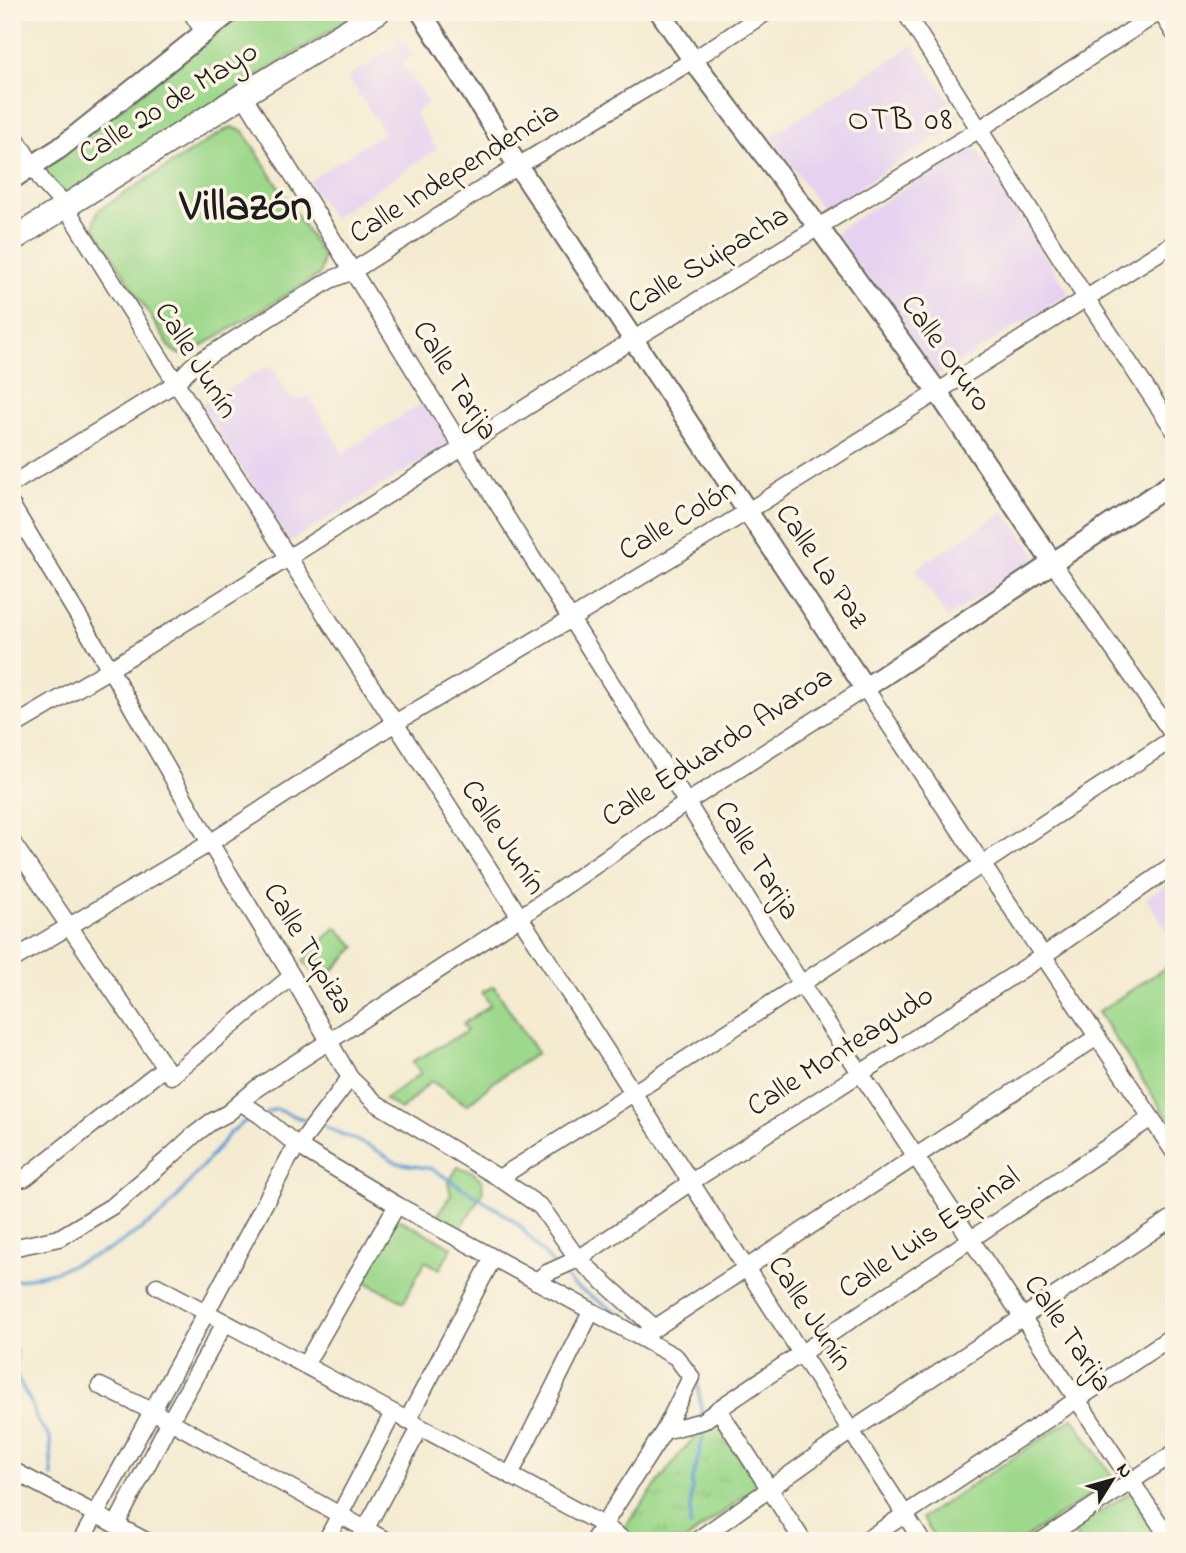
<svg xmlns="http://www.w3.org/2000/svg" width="1186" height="1553" font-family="'Indie Flower',sans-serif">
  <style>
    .built { fill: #e6d2f0 }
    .grass { fill: url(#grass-tufts); stroke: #5d7a54; stroke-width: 2 }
    .green { fill: #9ed88c; stroke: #5d7a54; stroke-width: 2 }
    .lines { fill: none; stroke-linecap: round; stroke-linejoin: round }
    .stream { stroke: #649ed3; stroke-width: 3.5 }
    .minor-casing { stroke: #68645b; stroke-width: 19 }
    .major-casing { stroke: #68645b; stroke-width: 23 }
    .highway-casing { stroke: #68645b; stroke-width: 26 }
    .minor { stroke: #fff; stroke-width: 16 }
    .major { stroke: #fff; stroke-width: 19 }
    .highway { stroke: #fff; stroke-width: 23 }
    .labels { text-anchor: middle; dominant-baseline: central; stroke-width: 7; stroke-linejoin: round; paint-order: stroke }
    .street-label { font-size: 30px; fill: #1c1c1c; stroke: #fcf5e5 }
    .neighbourhood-label { font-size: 32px; letter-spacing: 2px; fill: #1c1c1c; stroke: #fcf5e5 }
    .town-label { font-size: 44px; font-weight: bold; fill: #1c1c1c; stroke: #fcf5e5 }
  </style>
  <defs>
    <pattern id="grass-tufts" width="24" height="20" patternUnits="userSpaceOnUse" patternTransform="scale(1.75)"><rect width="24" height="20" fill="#9ed88c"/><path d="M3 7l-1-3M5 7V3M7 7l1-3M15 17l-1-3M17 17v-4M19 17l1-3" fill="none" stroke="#88b978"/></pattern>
  </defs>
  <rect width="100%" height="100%" fill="#fcf5e5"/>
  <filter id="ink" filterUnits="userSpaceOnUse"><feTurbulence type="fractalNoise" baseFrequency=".0143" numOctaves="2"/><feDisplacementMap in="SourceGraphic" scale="14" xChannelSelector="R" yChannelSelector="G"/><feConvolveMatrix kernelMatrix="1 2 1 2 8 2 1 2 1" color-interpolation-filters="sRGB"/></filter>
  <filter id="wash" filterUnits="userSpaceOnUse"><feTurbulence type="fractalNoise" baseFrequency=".00686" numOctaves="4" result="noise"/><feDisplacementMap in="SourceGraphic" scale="28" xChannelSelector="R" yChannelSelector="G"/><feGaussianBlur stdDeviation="1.57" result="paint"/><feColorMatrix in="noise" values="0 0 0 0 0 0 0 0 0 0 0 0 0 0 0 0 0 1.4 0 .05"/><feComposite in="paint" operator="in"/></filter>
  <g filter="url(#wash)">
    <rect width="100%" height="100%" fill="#f4ebd1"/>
    <g class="built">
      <polygon points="404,41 413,56 402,63 428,103 414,113 437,149 332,218 309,181 384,132 348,77"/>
      <polygon points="913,45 959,117 958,123 826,209 821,208 771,136"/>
      <polygon points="974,145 1068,291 1066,295 940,374 934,374 837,235 838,230"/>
      <polygon points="270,365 292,399 298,400 309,397 343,453 426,401 453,442 289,542 201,405"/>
      <polygon points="1004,512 1036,554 1034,561 947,617 916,569"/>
      <polygon points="1174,879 1174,941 1146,898"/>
    </g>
    <g class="grass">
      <polygon points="714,1418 759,1485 685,1541 634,1541 621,1532 682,1451"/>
      <polygon points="1131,1492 1161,1541 1079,1541 1072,1529"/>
    </g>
    <g class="green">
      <polygon points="242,12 360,12 71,194 55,188 42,169 207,42"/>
      <path d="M 232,127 L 243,131 L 323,256 L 321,270 L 319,275 L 187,355 L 178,354 L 171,349 L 95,228 C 94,220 95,215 100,209 L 227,129 Z"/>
      <polygon points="336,927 356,947 322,981 303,961"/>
      <polygon points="1174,962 1174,1128 1098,1012"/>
      <polygon points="494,986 537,1053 495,1081 467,1105 431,1081 401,1110 385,1099 421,1073 412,1062 467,1031 463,1024 490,1005 482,992"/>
      <polygon points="458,1167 473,1172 482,1181 483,1192 459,1231 436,1218 451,1194 448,1183"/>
      <polygon points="400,1220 452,1247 440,1269 425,1261 404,1302 362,1280 392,1222"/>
      <polygon points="1073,1418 1114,1479 1021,1541 937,1541 922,1518"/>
    </g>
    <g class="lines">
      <g class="stream">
        <polyline points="268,1112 276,1109 305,1120"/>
        <polyline points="326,1127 373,1148 397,1163 432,1169 497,1209 518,1224 553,1264"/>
        <polyline points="561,1272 573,1285 628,1319"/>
        <polyline points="12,1280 20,1280 54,1272 111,1249 163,1214 231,1132 244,1122 253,1118"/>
        <polyline points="12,1343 16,1353 15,1374 30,1401 38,1422 50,1438 52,1476"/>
        <polyline points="672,1343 679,1351"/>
        <polyline points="687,1359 696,1368 696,1372"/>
        <polyline points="697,1380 702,1414"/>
        <polyline points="690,1526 692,1482 704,1433 704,1425"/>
      </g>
    </g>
  </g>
  <g filter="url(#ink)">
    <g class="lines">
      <g class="minor-casing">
        <g id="minor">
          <polyline points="191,12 205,34"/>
          <polyline points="905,12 1086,298 1174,430"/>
          <polyline points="1161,12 1174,33"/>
          <polyline points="243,95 462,447 802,985 1171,1541"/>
          <polyline points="12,132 43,182 65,206 176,383 922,1541"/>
          <polyline points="12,484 176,383 192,366 330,280 353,271 518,166 693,60 767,12"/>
          <polyline points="12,506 110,669 210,843 292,976 350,1078 376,1103 499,1178 541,1207 578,1259 655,1328"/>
          <polyline points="1052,562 1174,736"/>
          <polyline points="12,727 110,669 288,558 634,339 980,129 1159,12"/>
          <polyline points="12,842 171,1076 292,976"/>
          <polyline points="12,960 210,843 395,723 571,619 748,511 1174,243"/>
          <polyline points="242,1103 260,1115 298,1146 397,1205 676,1357 691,1377 664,1431 593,1541"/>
          <path d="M 499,1178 C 727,1036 949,885 1174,738"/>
          <polyline points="12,1180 25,1178 165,1067"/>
          <polyline points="12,1248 59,1238 114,1205 168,1159 194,1135 211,1122 228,1113 257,1088 520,917 686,803 865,688 1174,1152"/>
          <polyline points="536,1281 547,1273 578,1259 691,1182 1043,956 1174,865"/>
          <polyline points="157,1286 603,1525 625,1541"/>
          <polyline points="646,1334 1097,1037"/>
          <polyline points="305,1365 397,1205"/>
          <polyline points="100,1386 152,1411 387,1541"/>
          <polyline points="718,1409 803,1541"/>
          <polyline points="407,1421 493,1258"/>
          <polyline points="664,1431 703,1421 726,1404 1151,1118"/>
          <polyline points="12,1470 146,1541"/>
          <polyline points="510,1475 591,1312"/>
          <polyline points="116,1525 170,1421 225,1323"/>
          <polyline points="81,1541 206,1313 289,1158 350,1078"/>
          <polyline points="326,1541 393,1413"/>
          <polyline points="359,1541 420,1428"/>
          <polyline points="696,1541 851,1431 1174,1217"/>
          <polyline points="865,1541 1174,1335"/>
          <polyline points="1041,1541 1174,1453"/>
        </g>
      </g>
      <g class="major-casing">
        <g id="major">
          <polyline points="421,12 518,166 865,688 1174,482"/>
          <polyline points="660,12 693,60 819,228 937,391 1052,562"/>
          <polyline points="12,179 60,148 230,12"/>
        </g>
      </g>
      <g class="highway-casing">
        <polyline id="highway" points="12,240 243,95 378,12"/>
      </g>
      <use href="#minor" class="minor"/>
      <use href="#major" class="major"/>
      <use href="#highway" class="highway"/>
    </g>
  </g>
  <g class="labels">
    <g class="street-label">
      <text transform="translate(169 104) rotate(-32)">Calle 20 de Mayo</text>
      <text transform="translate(455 174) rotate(-32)">Calle Independencia</text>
      <text transform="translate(709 261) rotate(-31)">Calle Suipacha</text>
      <text transform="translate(945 354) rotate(55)">Calle Oruro</text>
      <text transform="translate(195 361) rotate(58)">Calle Junín</text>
      <text transform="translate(454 381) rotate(58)">Calle Tarija</text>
      <text transform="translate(678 521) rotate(-31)">Calle Colón</text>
      <text transform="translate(821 567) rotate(56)">Calle La Paz</text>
      <text transform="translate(718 748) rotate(-33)">Calle Eduardo Avaroa</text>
      <text transform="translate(502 838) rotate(57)">Calle Junín</text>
      <text transform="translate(756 861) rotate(58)">Calle Tarija</text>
      <text transform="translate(307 949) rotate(59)">Calle Tupiza</text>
      <text transform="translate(841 1052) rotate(-33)">Calle Monteagudo</text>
      <text transform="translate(930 1234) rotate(-34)">Calle Luis Espinal</text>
      <text transform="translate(809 1314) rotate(57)">Calle Junín</text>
      <text transform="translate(1067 1334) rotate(56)">Calle Tarija</text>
    </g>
    <g class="neighbourhood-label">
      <text x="901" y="121">OTB 08</text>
    </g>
    <g class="town-label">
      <text x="246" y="208">Villazón</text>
    </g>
  </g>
  <rect width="1186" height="1553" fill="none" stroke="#fcf5e5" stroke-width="42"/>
  <g transform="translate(1112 1480) rotate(53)" stroke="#fcf5e5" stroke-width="5" paint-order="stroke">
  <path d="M0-5L12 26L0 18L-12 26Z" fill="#1c1c1c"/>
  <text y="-10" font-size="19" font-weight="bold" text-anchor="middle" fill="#1c1c1c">N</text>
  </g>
</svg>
